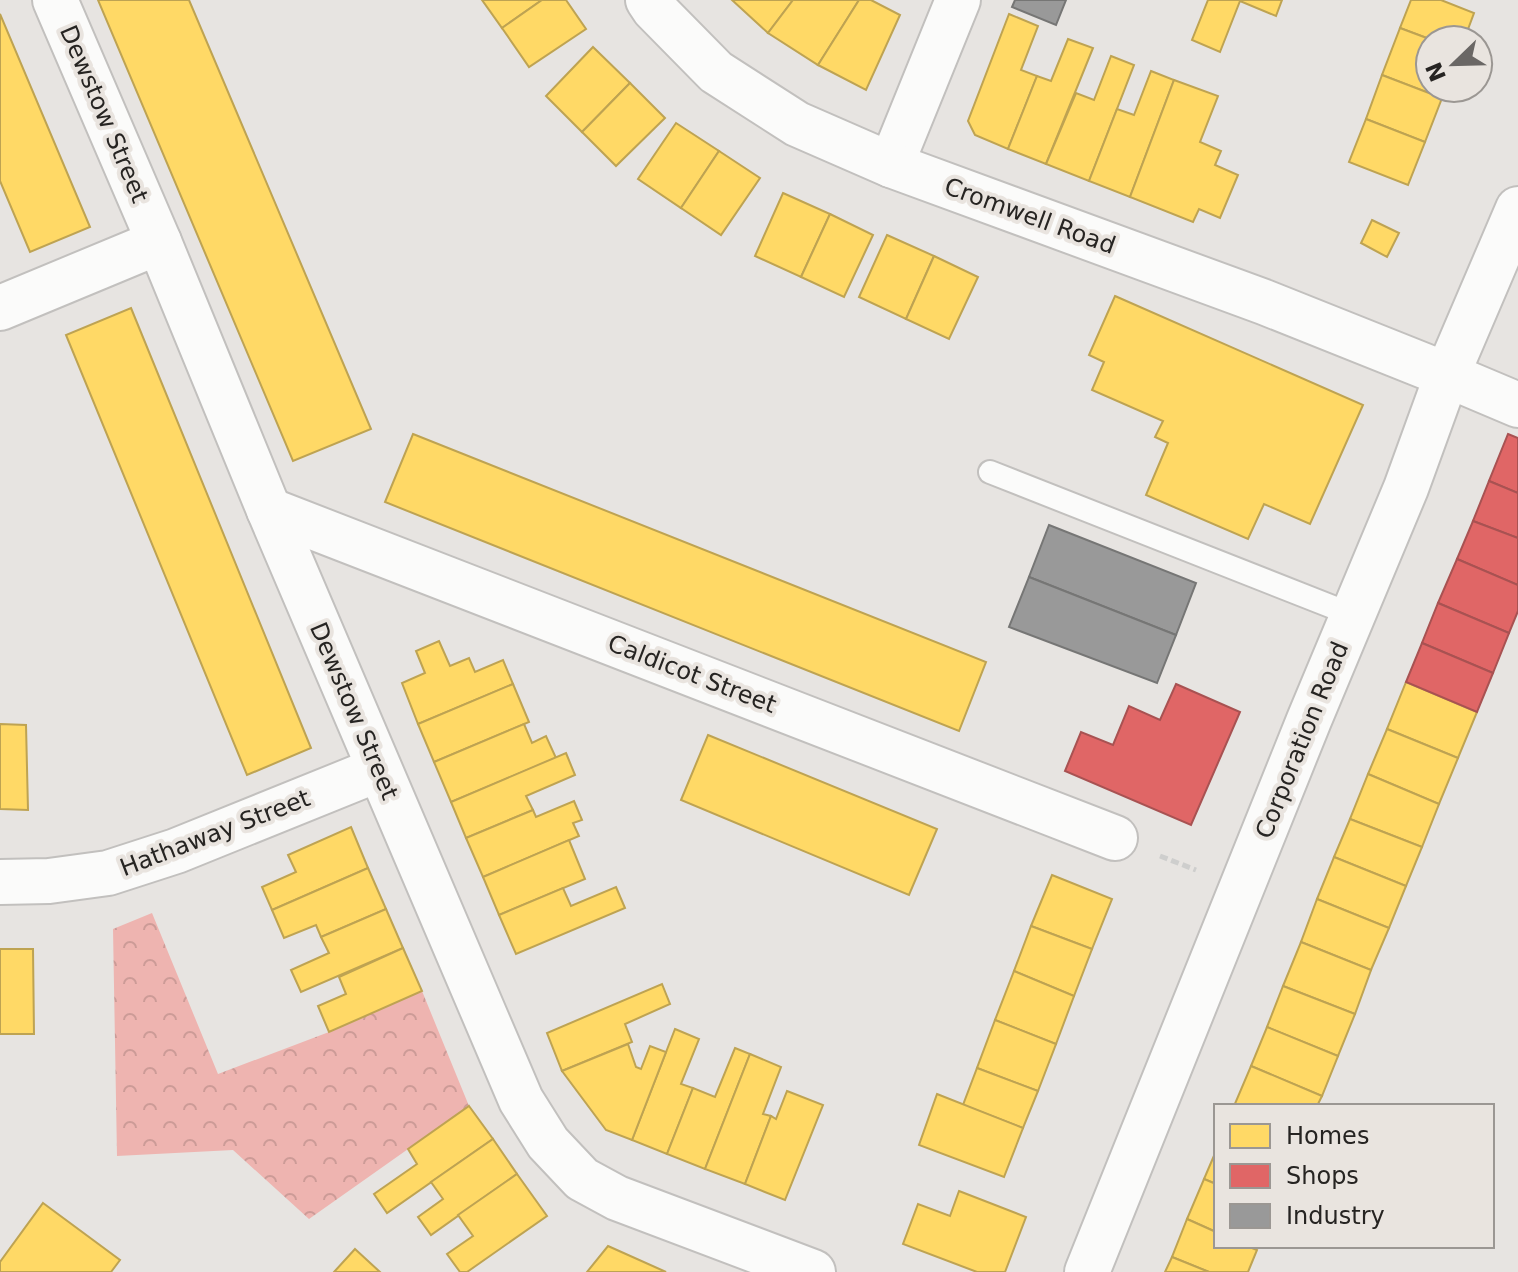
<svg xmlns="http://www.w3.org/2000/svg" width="1518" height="1272" font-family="'DejaVu Sans',sans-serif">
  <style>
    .forest { fill: url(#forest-crowns) }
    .homes { fill: #ffd966; stroke: #bea352; stroke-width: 2 }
    .shops { fill: #e06666; stroke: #a85252; stroke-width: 2 }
    .industry { fill: #999; stroke: #767675; stroke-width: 2 }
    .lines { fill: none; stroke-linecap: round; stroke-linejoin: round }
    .service-casing { stroke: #c2c0be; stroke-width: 26 }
    .minor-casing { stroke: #c2c0be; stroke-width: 48 }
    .tertiary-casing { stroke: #c2c0be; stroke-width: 48 }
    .path { stroke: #cececd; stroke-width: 5; stroke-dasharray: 8 4; stroke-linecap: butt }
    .service { stroke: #fbfbfa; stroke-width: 22 }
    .minor { stroke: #fbfbfa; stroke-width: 44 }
    .tertiary { stroke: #fbfbfa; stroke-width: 44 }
    .labels { text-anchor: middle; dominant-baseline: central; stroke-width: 8; stroke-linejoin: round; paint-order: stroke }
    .street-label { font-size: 24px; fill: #262422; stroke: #e9e4df }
  </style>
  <defs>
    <pattern id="forest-crowns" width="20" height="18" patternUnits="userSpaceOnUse" patternTransform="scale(2)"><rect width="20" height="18" fill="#eeb4b0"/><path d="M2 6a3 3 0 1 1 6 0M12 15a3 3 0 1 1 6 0" fill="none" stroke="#cc9b97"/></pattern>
  </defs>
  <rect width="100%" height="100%" fill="#e7e4e1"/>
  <polygon class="forest" points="152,913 218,1074 329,1032 422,991 469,1106 309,1219 233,1150 117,1156 113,929"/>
  <g class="homes">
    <polygon points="98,0 189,0 371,429 293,461"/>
    <polygon points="482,0 542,0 502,28"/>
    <polygon points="542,0 566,0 586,29 529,67 502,28"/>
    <polygon points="732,0 793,0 768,33"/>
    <polygon points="793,0 859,0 818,65 768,33"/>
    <polygon points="859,0 871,0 900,15 866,90 818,65"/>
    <polygon points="1208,0 1282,0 1276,16 1240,1 1220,52 1192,40"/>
    <polygon points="1411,0 1441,0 1474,13 1464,40 1432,40 1400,28"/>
    <polygon points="0,14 90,227 30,252 0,181"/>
    <polygon points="1009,14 1038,26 1021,70 1037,76 1008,149 975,135 968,121"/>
    <polygon points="1400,28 1432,40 1430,40 1430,88 1446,88 1442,98 1382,75"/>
    <polygon points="1068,39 1093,48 1046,164 1008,149 1037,76 1051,81"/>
    <polygon points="593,47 630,83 582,132 546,96"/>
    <polygon points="1111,56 1134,65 1089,181 1046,164 1076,93 1094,100"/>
    <polygon points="1151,71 1174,80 1130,197 1089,181 1117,109 1134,115"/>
    <polygon points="1382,75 1442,98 1425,142 1366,119"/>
    <polygon points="1174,80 1218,96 1200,142 1221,151 1215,165 1238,175 1220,218 1199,209 1193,222 1130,197"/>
    <polygon points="630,83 665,118 616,166 582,132"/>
    <polygon points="1366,119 1425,142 1408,185 1349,162"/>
    <polygon points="676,123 719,151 681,208 638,179"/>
    <polygon points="719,151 760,178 721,235 681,208"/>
    <polygon points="783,193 830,214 801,277 755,256"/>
    <polygon points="830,214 873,235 844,297 801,277"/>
    <polygon points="1372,220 1399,233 1387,257 1361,243"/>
    <polygon points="887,235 934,256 906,319 859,297"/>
    <polygon points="934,256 978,277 949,339 906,319"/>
    <polygon points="1115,296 1363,405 1310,524 1264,504 1248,539 1146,495 1168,443 1155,437 1163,421 1092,390 1104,362 1089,355"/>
    <polygon points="131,308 311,748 247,775 66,335"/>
    <polygon points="413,434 986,662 959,731 385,502"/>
    <polygon points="439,641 450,666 469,658 475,672 503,660 513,684 418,724 402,683 425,673 416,651"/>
    <polygon points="1406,682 1477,712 1458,758 1387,729"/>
    <polygon points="513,684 529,722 434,762 418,724"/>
    <polygon points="0,724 26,725 28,810 0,809"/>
    <polygon points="524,724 532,743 546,736 556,758 451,802 434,762"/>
    <polygon points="1387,729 1458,758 1439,804 1368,774"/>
    <polygon points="708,735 937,829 909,895 681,800"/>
    <polygon points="566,753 575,775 526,796 533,810 466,838 451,802"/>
    <polygon points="1368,774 1439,804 1422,847 1350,819"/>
    <polygon points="574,801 582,820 573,823 579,836 483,877 466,838 533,810 536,817"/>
    <polygon points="1350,819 1422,847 1406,886 1334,857"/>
    <polygon points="351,827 368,868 272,910 262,887 296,872 288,855"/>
    <polygon points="569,840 585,879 499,915 483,877"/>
    <polygon points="1334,857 1406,886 1389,928 1317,899"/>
    <polygon points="368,868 386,909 321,937 316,925 284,938 272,910"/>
    <polygon points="1052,875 1112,899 1092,949 1031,926"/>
    <polygon points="616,887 625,908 516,954 499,915 563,888 571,906"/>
    <polygon points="1317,899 1389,928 1371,970 1301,942"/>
    <polygon points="386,909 403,948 301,992 291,970 329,953 321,937"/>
    <polygon points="1031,926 1092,949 1074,996 1014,971"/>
    <polygon points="1301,942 1371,970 1355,1014 1283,986"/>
    <polygon points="403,948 422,991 329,1032 318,1006 346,994 339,977"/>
    <polygon points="0,949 33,949 34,1034 0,1034"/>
    <polygon points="1014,971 1074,996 1056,1044 995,1020"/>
    <polygon points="662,984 670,1004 625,1024 632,1042 562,1071 547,1033"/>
    <polygon points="1283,986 1355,1014 1338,1056 1267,1027"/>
    <polygon points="995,1020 1056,1044 1038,1091 977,1068"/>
    <polygon points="1267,1027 1338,1056 1322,1096 1251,1066"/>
    <polygon points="675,1029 699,1039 681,1084 693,1088 667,1154 632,1140"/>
    <polygon points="628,1044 636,1067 641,1069 650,1046 666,1052 632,1140 606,1130 562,1071"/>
    <polygon points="735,1048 750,1054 705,1169 667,1154 693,1088 715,1097"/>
    <polygon points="750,1054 781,1067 763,1114 771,1116 745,1184 705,1169"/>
    <polygon points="1251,1066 1322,1096 1317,1106 1234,1106"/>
    <polygon points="977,1068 1038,1091 1023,1128 963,1105"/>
    <polygon points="787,1091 823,1105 785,1200 745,1184 771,1116 776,1119"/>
    <polygon points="937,1094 1023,1128 1004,1177 919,1145"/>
    <polygon points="469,1106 493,1139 387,1213 374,1194 417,1164 408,1149"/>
    <polygon points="493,1139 517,1174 431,1235 418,1217 443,1199 431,1182"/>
    <polygon points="1216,1151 1216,1184 1204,1179"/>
    <polygon points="517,1174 547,1216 467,1272 460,1272 447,1254 473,1236 458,1215"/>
    <polygon points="1204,1179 1216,1184 1216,1232 1187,1219"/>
    <polygon points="959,1191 1026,1217 1005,1272 977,1272 903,1244 918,1204 950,1216"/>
    <polygon points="43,1203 120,1260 111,1272 0,1272 0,1262"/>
    <polygon points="1187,1219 1216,1232 1216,1246 1247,1246 1257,1250 1248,1272 1209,1272 1172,1257"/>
    <polygon points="608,1246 666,1272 587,1272"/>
    <polygon points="355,1249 380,1272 334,1272"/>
    <polygon points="1172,1257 1209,1272 1165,1272"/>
  </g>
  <g class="shops">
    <polygon points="1508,434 1518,438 1518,493 1489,481"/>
    <polygon points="1489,481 1518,493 1518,538 1473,521"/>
    <polygon points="1473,521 1518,538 1518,585 1457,559"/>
    <polygon points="1457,559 1518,585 1518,611 1509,633 1438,603"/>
    <polygon points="1438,603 1509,633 1493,673 1422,643"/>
    <polygon points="1422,643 1493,673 1477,712 1406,682"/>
    <polygon points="1176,684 1240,712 1191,825 1065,771 1081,732 1113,745 1129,706 1160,720"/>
  </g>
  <g class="industry">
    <polygon points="1015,0 1066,0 1056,25 1012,7"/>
    <polygon points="1049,525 1196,583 1176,635 1029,577"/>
    <polygon points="1029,577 1176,635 1157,683 1009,627"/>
  </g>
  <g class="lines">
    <g class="service-casing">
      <polyline id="service" points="990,472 1353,615"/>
    </g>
    <g class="minor-casing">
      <g id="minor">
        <polyline points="55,0 159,242 269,510 521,1100 548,1143 582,1179 617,1198 813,1272"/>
        <polyline points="891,165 958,0"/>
        <polyline points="0,308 159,242"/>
        <polyline points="1447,375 1518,405"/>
        <polyline points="269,510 1115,838"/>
        <polyline points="0,882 49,881 108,873 176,851 379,769"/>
      </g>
    </g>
    <g class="tertiary-casing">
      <g id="tertiary">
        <polyline points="648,0 654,9 716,72 797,124 891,165 1264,302 1447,375"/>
        <polyline points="1087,1272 1309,720 1406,488 1447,375 1518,209"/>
      </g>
    </g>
    <polyline class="path" points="1160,856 1196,870"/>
    <use href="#service" class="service"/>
    <use href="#minor" class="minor"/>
    <use href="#tertiary" class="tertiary"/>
  </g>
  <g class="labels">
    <g class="street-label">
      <text transform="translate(104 114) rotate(67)">Dewstow Street</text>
      <text transform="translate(1030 216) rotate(20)">Cromwell Road</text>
      <text transform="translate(692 674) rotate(21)">Caldicot Street</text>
      <text transform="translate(354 711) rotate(67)">Dewstow Street</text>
      <text transform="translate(1302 740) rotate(-68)">Corporation Road</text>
      <text transform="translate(215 833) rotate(-21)">Hathaway Street</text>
    </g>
  </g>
  <rect x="1214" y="1104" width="280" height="144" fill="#e9e4df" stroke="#9b9793" stroke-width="2"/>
  <rect x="1230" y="1124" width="40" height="24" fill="#ffd966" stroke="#9b9793" stroke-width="2"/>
  <text x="1286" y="1144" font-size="24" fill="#262422">Homes</text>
  <rect x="1230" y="1164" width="40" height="24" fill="#e06666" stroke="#9b9793" stroke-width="2"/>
  <text x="1286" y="1184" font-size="24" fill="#262422">Shops</text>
  <rect x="1230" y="1204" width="40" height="24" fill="#999999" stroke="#9b9793" stroke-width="2"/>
  <text x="1286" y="1224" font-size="24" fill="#262422">Industry</text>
  <g transform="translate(1454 64) rotate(247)"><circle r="38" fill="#e9e4df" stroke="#9b9793" stroke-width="2"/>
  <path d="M0-6L14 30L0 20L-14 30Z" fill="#6a6765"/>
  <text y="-12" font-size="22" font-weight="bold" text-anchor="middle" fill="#262422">N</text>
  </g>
</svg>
